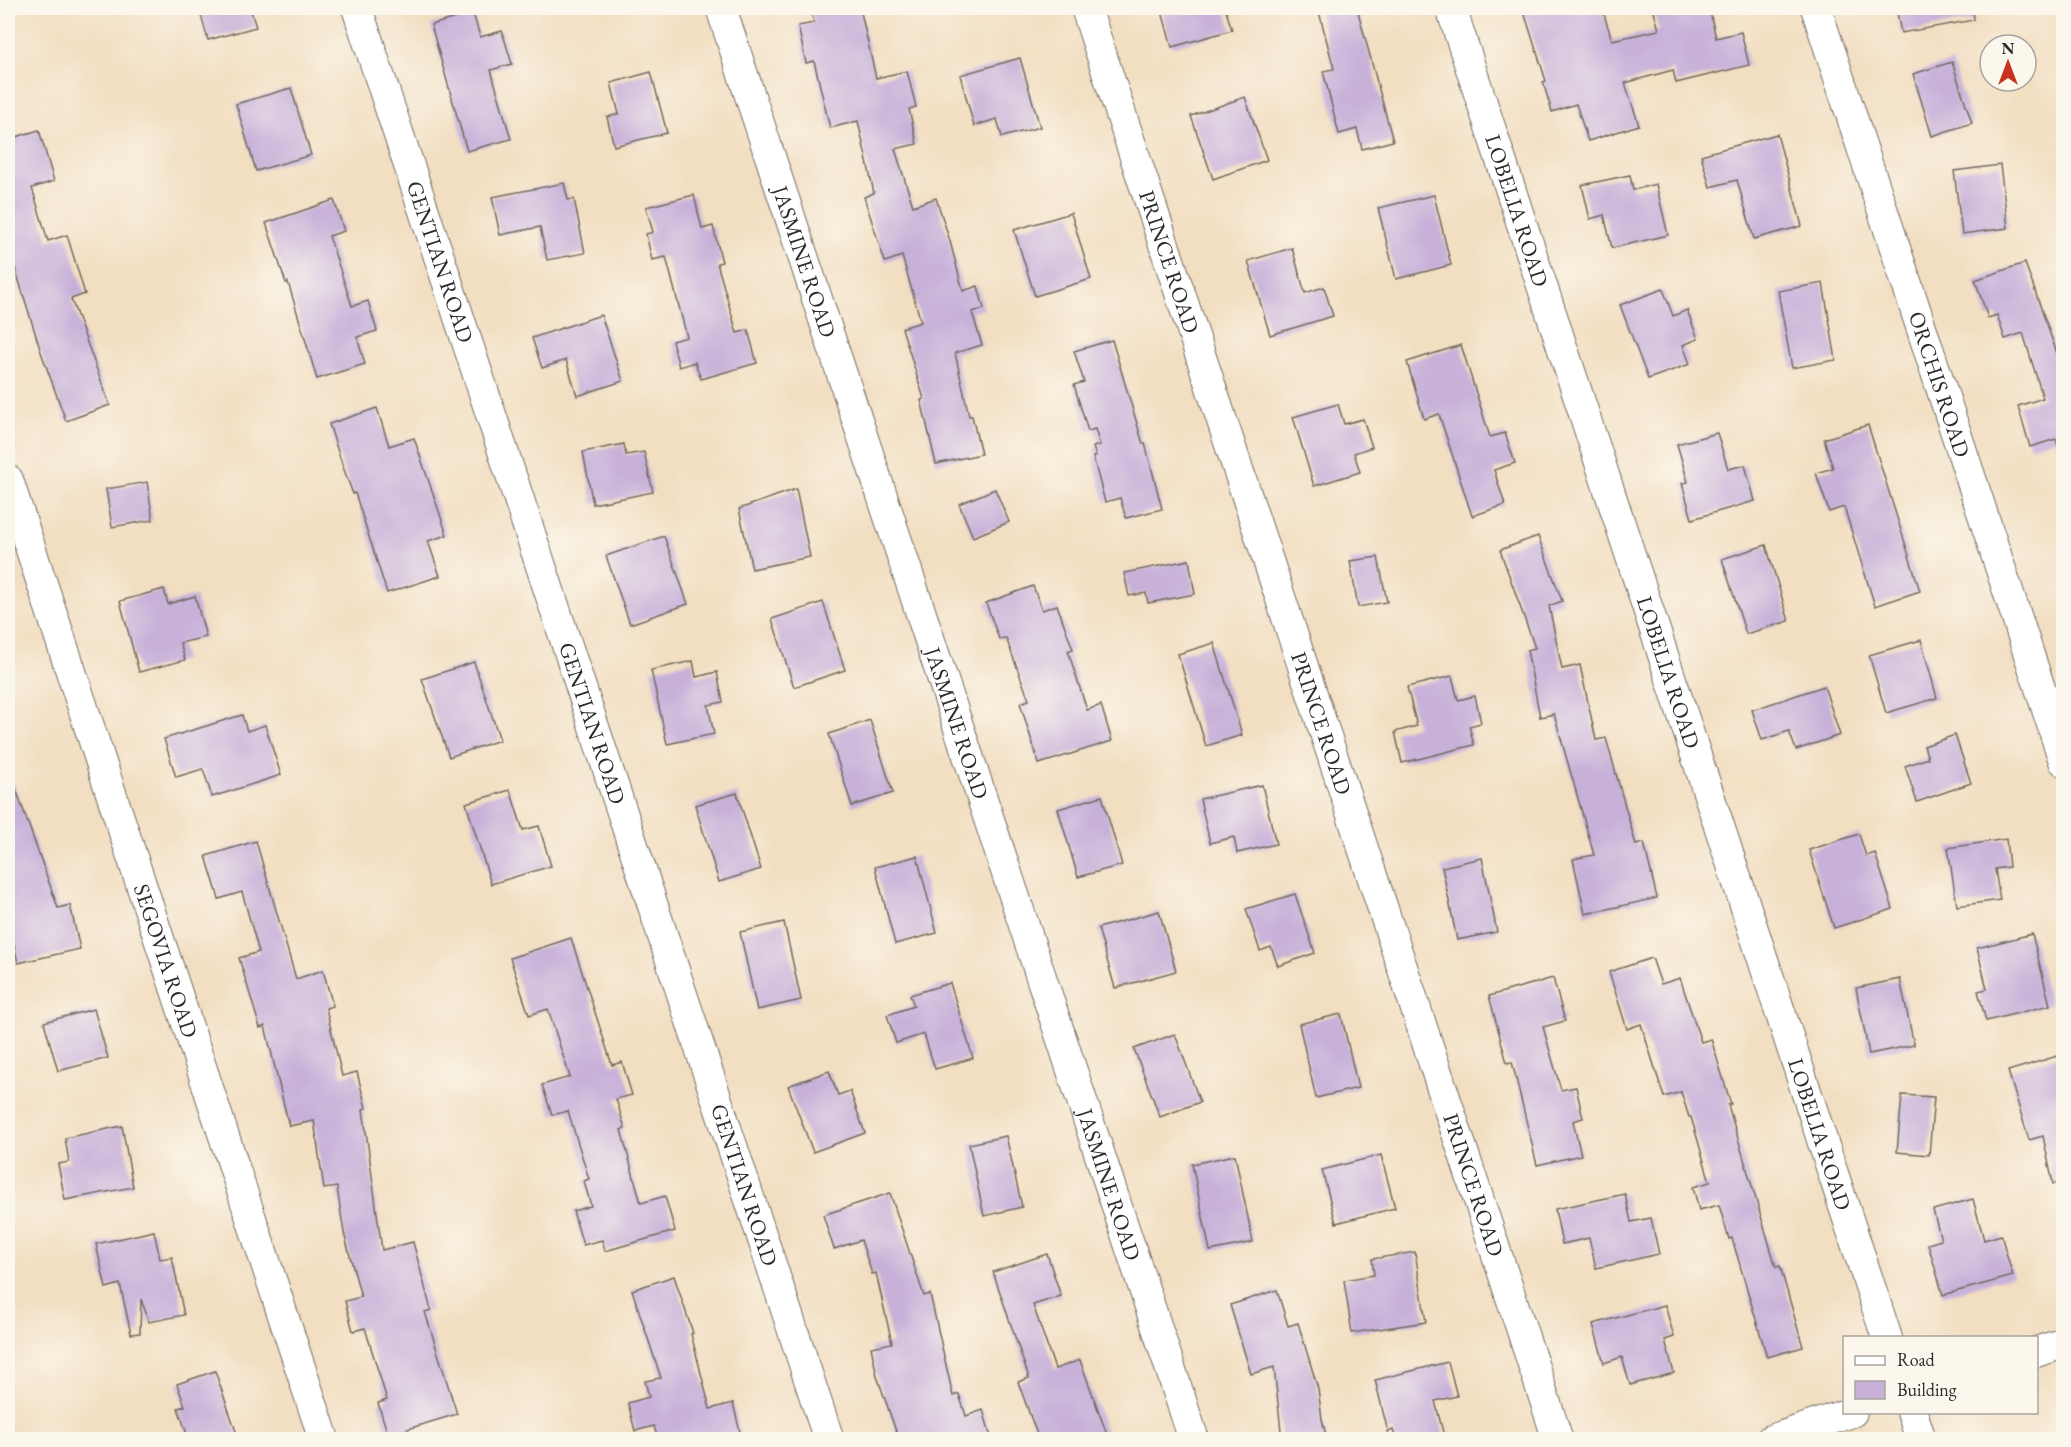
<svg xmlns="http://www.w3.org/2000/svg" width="2071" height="1447" font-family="'EB Garamond',serif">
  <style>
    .building { fill: #c7b1d9 }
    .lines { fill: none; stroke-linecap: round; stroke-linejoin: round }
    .street-casing { stroke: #716a60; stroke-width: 32 }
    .street { stroke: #fff; stroke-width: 30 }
    .labels { text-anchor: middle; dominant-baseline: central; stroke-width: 6; stroke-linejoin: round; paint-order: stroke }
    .street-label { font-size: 22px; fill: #2b2b2b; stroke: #fbf7ec }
  </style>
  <rect width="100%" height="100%" fill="#fbf7ec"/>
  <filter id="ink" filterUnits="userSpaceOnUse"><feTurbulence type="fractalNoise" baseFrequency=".0167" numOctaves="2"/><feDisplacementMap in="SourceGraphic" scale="12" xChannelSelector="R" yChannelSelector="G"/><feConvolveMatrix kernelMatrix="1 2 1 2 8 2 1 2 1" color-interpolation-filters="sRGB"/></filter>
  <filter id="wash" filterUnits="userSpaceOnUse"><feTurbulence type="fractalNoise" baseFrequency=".008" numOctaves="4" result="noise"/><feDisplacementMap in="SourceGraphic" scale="24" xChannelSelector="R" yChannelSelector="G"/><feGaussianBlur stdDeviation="1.35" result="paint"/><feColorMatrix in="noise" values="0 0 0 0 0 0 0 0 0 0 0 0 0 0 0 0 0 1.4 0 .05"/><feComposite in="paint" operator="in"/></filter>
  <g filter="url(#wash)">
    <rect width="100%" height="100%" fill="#f2dec1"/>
    <g id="blocks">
      <g class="building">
        <polygon points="199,8 250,8 256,27 208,40"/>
        <polygon points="810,8 860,8 876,78 907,71 916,107 909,109 917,144 895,149 913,206 936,198 950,241 963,291 978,286 984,309 972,312 982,345 955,353 969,416 972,416 981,454 936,464 921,400 924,399 902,328 921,322 902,256 885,262 864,197 874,193 858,121 830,128 814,61 806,63 798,26 814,23"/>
        <polygon points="1161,8 1225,8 1232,30 1172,47"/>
        <polygon points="1318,8 1357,8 1393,141 1362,149 1357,129 1339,134 1323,71 1334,69"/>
        <polygon points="1540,8 1602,8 1612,40 1659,30 1653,8 1709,8 1716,38 1741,32 1749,65 1676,83 1673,70 1625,83 1639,125 1588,141 1576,104 1552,112 1543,82 1546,81 1524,12"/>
        <polygon points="1896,8 1973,8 1974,20 1901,33"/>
        <polygon points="473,13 480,37 502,31 512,64 491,70 511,139 467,151 431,25"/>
        <polygon points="1020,58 1040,127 1002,137 997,119 974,126 960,75"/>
        <polygon points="1952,62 1972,123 1932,136 1913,74"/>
        <polygon points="651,72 667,133 614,146 607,117 619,114 611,83"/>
        <polygon points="291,88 311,155 256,171 236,104"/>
        <polygon points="1245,97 1267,160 1213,179 1191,116"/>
        <polygon points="14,127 16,137 39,130 54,181 32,188 48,241 67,235 85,294 71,299 110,405 66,421 41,352 8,245 8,128"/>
        <polygon points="1777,134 1802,226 1754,239 1737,180 1710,187 1701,155"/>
        <polygon points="2000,165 2008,228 1962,234 1954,171"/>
        <polygon points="1630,175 1633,190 1656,184 1668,235 1612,248 1604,215 1590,219 1582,185"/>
        <polygon points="564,183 568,200 574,199 585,253 547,260 540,227 500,235 492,197"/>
        <polygon points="694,195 702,229 713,226 722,262 717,263 737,333 748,330 757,363 701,379 695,362 679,367 672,341 687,337 666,257 652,260 646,234 653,232 646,207"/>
        <polygon points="1434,195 1451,265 1396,279 1378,208"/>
        <polygon points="334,200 344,231 329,236 352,306 368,301 377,331 357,337 365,364 317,379 288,282 286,283 266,223"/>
        <polygon points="1071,213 1091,279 1035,296 1014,230"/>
        <polygon points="1292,248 1305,293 1324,287 1333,316 1270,335 1248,261"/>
        <polygon points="2025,263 2064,373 2064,445 2058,446 2056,439 2030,447 2018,406 2043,398 2023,333 2005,339 1997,315 1988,318 1975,280"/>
        <polygon points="1823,283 1836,360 1792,368 1778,291"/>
        <polygon points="1663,289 1673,316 1687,310 1698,339 1683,345 1690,364 1648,379 1620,305"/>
        <polygon points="601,315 623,381 577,396 566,360 542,368 532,338"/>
        <polygon points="1112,340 1143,444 1145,443 1162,509 1126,518 1120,498 1105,502 1093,457 1096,456 1093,447 1100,445 1095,429 1088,431 1074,385 1084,382 1074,351"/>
        <polygon points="1461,345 1490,437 1505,433 1515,463 1494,470 1505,505 1472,516 1439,414 1424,419 1407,362"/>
        <polygon points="1338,404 1344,424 1363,419 1372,447 1354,453 1360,472 1314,486 1293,417"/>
        <polygon points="377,408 389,446 414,438 447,535 428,541 440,576 387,593 355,493 353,494 343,467 329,424"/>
        <polygon points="1868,425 1920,591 1875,606 1844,507 1829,512 1816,473 1833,468 1824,439"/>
        <polygon points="1717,433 1728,469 1745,465 1755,501 1692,519 1682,483 1688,482 1677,444"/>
        <polygon points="624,444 626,455 644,452 653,492 593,504 583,452"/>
        <polygon points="147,482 153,520 112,527 106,489"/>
        <polygon points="796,489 810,557 752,569 739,509"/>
        <polygon points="995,489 1009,522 973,537 959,504"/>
        <polygon points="664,536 688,604 630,624 606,556"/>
        <polygon points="1538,536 1562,601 1549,606 1562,669 1580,665 1596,740 1606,738 1636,845 1644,843 1657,898 1585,914 1573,859 1594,855 1554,714 1540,717 1527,650 1535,648 1500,550"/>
        <polygon points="1766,545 1789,621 1746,634 1722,559"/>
        <polygon points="1378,557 1387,602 1358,607 1350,561"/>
        <polygon points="1189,560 1195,594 1148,603 1146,593 1129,596 1124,573"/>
        <polygon points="1033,586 1042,610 1057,605 1073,649 1068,651 1087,710 1101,705 1112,741 1039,764 1020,703 1029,700 1006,638 999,639 986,603"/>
        <polygon points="164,589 168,604 195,596 206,637 180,643 185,660 139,672 120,601"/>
        <polygon points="823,602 845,670 794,687 772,619"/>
        <polygon points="1921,640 1937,698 1886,713 1869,655"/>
        <polygon points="1214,643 1242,735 1206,746 1178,654"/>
        <polygon points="693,661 696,677 717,672 723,702 708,705 714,734 667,744 651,670"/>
        <polygon points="474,662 500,740 449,757 422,679"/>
        <polygon points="1452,676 1458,700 1475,696 1481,723 1469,726 1474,745 1402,763 1395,732 1417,726 1407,687"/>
        <polygon points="1824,686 1840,735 1796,750 1789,731 1762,740 1752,710"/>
        <polygon points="242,715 247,731 265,725 281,775 212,797 203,769 176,777 164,739"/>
        <polygon points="870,720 893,793 852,806 829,734"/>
        <polygon points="1955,735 1971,783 1917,802 1905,766 1928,758 1924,746"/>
        <polygon points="8,775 11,775 58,908 70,905 80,949 18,963 8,917"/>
        <polygon points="1262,785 1276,844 1237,853 1234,837 1210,843 1200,799"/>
        <polygon points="510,790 523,830 539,826 551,866 491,884 466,803"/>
        <polygon points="737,793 761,869 719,882 695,805"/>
        <polygon points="1102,796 1122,865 1078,877 1058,809"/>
        <polygon points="1859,834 1866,856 1875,853 1893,909 1834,928 1809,850"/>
        <polygon points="2006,839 2009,867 1995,869 2000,900 1957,906 1948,848"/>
        <polygon points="256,841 296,979 323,970 333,1006 326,1008 342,1076 357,1072 366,1108 363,1109 382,1250 413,1242 431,1310 425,1312 457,1414 388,1435 378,1403 387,1400 365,1328 353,1331 345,1301 361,1297 344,1233 337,1187 324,1189 314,1121 289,1126 265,1026 260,1028 239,958 259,952 242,892 219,899 206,856"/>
        <polygon points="917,856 937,933 895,944 875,867"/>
        <polygon points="1482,858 1497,932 1457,940 1442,867"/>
        <polygon points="1295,894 1315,953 1278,966 1271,947 1260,951 1246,909"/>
        <polygon points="1159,911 1176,971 1115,988 1098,928"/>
        <polygon points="784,922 801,1000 757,1010 740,932"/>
        <polygon points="2032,934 2050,1005 1986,1021 1978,991 1987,989 1977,948"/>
        <polygon points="571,938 612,1065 622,1062 632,1095 616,1099 625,1128 621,1130 641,1203 665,1196 675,1231 605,1251 602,1240 583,1245 573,1211 591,1206 584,1181 589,1179 568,1111 552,1115 542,1085 570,1077 548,1009 529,1015 510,958"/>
        <polygon points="1652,958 1661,984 1680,978 1701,1042 1711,1039 1731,1104 1728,1105 1776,1267 1780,1266 1803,1347 1767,1357 1732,1238 1729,1239 1719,1205 1699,1210 1693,1187 1710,1182 1691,1117 1689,1117 1681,1092 1664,1097 1641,1024 1627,1029 1609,972"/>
        <polygon points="1553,978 1565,1021 1543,1027 1561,1090 1576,1087 1583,1118 1573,1121 1581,1155 1537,1165 1512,1062 1507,1063 1489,996"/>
        <polygon points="1900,979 1914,1045 1869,1054 1856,988"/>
        <polygon points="950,983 973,1058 935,1069 924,1034 896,1043 887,1015 914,1006 910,995"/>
        <polygon points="94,1009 108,1058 58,1071 44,1022"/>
        <polygon points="1341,1014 1358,1088 1316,1098 1299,1024"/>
        <polygon points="1175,1034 1200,1102 1160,1117 1134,1049"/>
        <polygon points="2064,1054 2064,1183 2053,1184 2043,1136 2029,1140 2008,1071"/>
        <polygon points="829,1071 838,1095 850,1091 865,1133 813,1152 788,1086"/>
        <polygon points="1902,1095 1934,1097 1929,1155 1897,1152"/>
        <polygon points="122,1126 133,1187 65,1200 58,1164 69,1162 65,1138"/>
        <polygon points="1006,1136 1022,1207 984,1216 969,1144"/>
        <polygon points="1235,1155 1253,1242 1210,1251 1192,1164"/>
        <polygon points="1381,1155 1395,1208 1336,1223 1322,1170"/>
        <polygon points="890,1193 924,1296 930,1294 953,1396 959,1394 966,1416 983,1410 992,1440 899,1440 877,1376 871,1347 892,1343 876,1273 872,1274 861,1240 834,1249 823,1215"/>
        <polygon points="1625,1194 1631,1222 1651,1218 1659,1254 1596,1268 1589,1238 1562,1244 1555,1209"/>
        <polygon points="1973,1199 1984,1240 2001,1235 2013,1276 1943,1295 1928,1244 1941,1240 1933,1210"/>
        <polygon points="154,1231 160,1259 172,1257 184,1315 149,1322 141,1299 140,1333 131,1334 120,1284 106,1288 96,1244"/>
        <polygon points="1415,1252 1426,1322 1352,1333 1344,1280 1374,1275 1372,1259"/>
        <polygon points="1047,1254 1061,1296 1033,1305 1055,1369 1080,1360 1109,1440 1039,1440 1018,1382 1029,1378 993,1272"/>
        <polygon points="674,1276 693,1333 691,1334 710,1409 733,1403 742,1440 658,1440 654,1426 635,1431 628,1403 649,1397 645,1381 661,1378 632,1290"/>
        <polygon points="1277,1290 1288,1326 1298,1323 1318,1389 1322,1419 1327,1440 1282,1440 1274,1367 1251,1374 1230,1305"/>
        <polygon points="1665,1305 1674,1337 1665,1340 1674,1373 1630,1385 1622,1357 1604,1363 1593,1324"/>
        <polygon points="1448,1362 1457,1396 1435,1401 1445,1440 1396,1440 1393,1430 1388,1432 1375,1380"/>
        <polygon points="215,1371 239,1440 189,1440 178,1408 185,1406 177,1384"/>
      </g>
    </g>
  </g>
  <g filter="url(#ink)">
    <use href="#blocks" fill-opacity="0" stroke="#716a60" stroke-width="1.5"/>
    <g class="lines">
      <g class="street-casing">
        <g id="street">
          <path id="s1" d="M 357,8 L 829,1440"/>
          <path id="s2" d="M 721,8 L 1194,1440"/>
          <path id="s3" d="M 1086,8 L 1558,1440"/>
          <path id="s4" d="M 1451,8 L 1887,1338"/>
          <path id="s5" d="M 1816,8 L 2064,761"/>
          <path id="s6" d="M 8,480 L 324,1440"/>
          <polyline points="2036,1352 2064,1343"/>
          <polyline points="1912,1412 1921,1440"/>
          <polyline points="1771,1440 1852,1412"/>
        </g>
      </g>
      <use href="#street" class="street"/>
    </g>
  </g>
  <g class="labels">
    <g class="street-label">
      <text stroke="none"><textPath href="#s4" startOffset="213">LOBELIA ROAD</textPath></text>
      <text stroke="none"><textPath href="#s1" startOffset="267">GENTIAN ROAD</textPath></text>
      <text stroke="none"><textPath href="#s2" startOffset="267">JASMINE ROAD</textPath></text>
      <text stroke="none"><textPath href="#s3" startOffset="267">PRINCE ROAD</textPath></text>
      <text stroke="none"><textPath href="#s5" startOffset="396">ORCHIS ROAD</textPath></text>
      <text stroke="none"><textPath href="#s4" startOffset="699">LOBELIA ROAD</textPath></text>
      <text stroke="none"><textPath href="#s1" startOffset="753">GENTIAN ROAD</textPath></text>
      <text stroke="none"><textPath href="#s2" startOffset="753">JASMINE ROAD</textPath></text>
      <text stroke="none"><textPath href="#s3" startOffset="753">PRINCE ROAD</textPath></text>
      <text stroke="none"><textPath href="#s6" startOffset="506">SEGOVIA ROAD</textPath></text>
      <text stroke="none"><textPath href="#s4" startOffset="1185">LOBELIA ROAD</textPath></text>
      <text stroke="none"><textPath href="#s1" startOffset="1239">GENTIAN ROAD</textPath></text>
      <text stroke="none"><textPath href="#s2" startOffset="1239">JASMINE ROAD</textPath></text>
      <text stroke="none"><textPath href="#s3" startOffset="1239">PRINCE ROAD</textPath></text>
    </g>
  </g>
  <rect width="2071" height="1447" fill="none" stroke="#fbf7ec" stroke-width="30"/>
  <rect x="1843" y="1336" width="195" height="78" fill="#fbf7ec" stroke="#a8a59f" stroke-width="1.5"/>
  <rect x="1855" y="1356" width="30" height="9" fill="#ffffff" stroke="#a8a59f" stroke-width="1.5"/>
  <text x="1897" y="1366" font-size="18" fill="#2b2b2b">Road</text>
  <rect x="1855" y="1381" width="30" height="18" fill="#c7b1d9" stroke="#a8a59f" stroke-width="1.5"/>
  <text x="1897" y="1396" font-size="18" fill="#2b2b2b">Building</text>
  <g transform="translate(2008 63)"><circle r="28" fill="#fbf7ec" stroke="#a8a59f" stroke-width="1.5"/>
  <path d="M0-4.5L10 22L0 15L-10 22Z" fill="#c8321e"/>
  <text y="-9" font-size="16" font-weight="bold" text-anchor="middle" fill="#2b2b2b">N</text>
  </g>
</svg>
